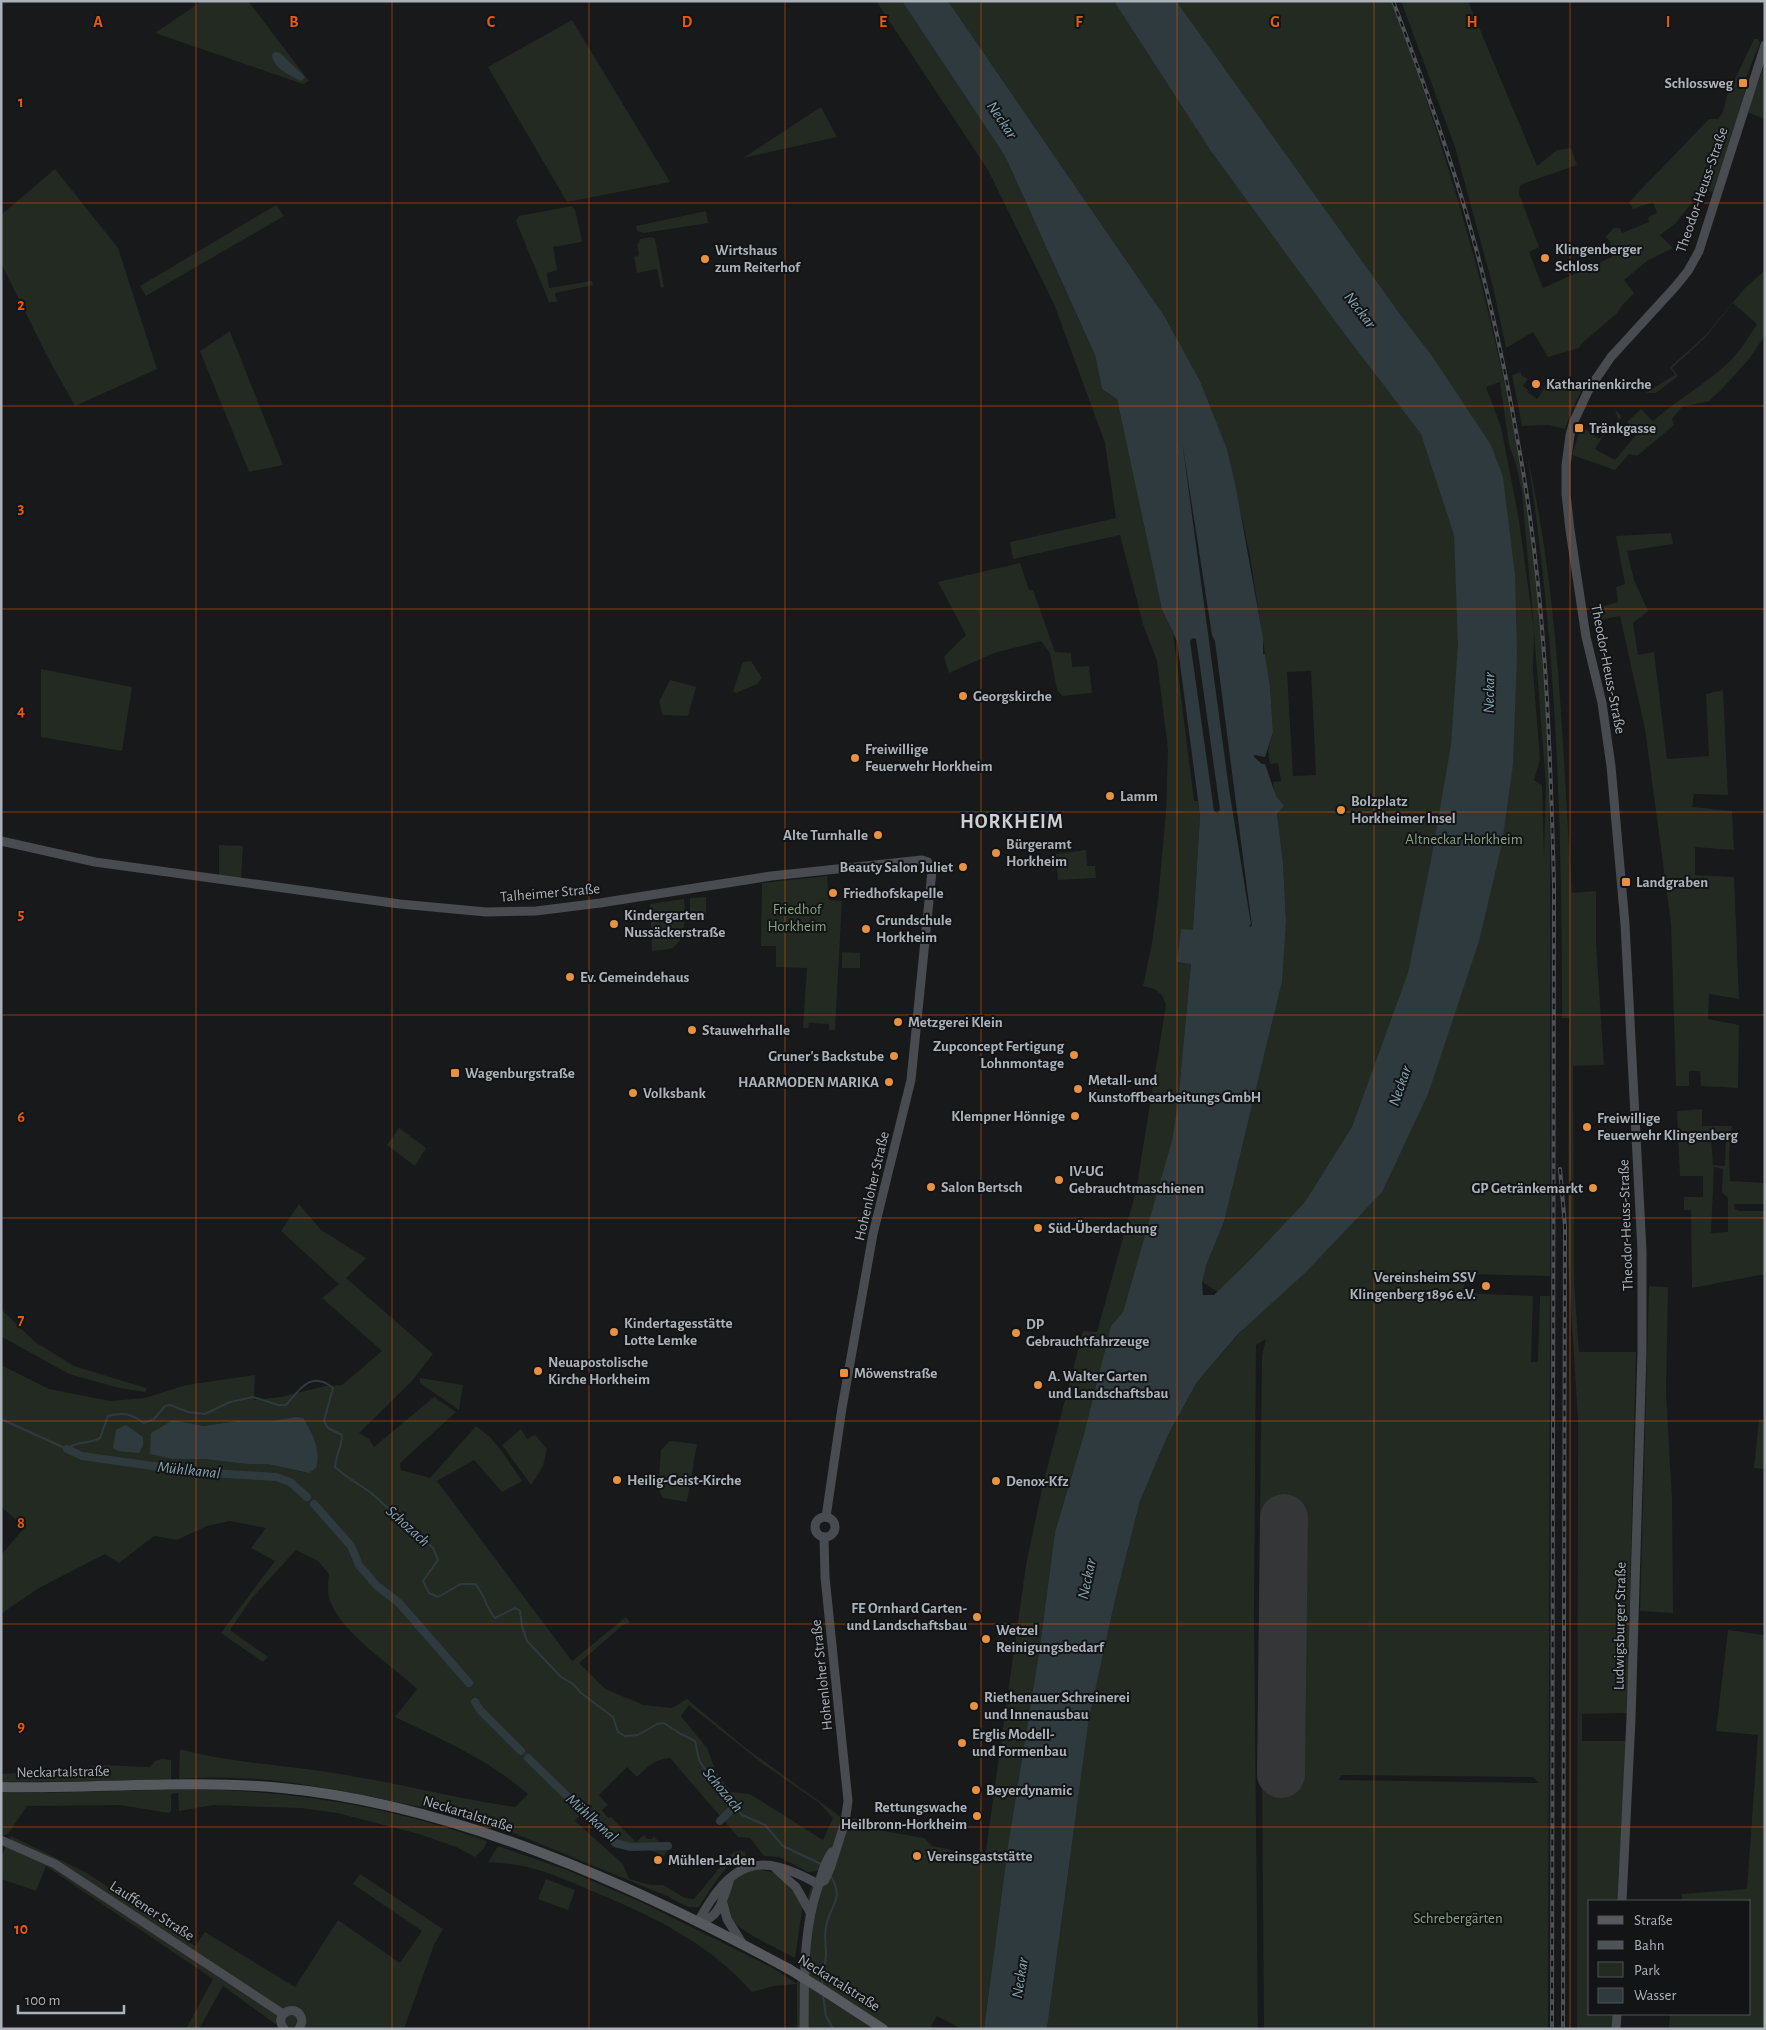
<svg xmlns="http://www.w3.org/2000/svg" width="1766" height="2030" font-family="'Alegreya Sans',sans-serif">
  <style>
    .green { fill: #232a22; fill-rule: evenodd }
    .water { fill: #2f3a3e; fill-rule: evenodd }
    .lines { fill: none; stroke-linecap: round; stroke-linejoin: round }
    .stream { stroke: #2f3a3e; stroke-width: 2 }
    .canal { stroke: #2f3a3e; stroke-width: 8 }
    .runway { stroke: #343638; stroke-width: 48 }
    .secondary { stroke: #484b4f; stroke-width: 9 }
    .primary { stroke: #56595e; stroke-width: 10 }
    .rail-casing { stroke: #4f5256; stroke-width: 4 }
    .rail { stroke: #131415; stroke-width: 2; stroke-dasharray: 5.5; stroke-linecap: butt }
    .primary-bridge { stroke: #56595e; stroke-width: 10 }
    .grid { fill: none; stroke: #e8590c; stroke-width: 1; stroke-opacity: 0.55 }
    .poi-dot { fill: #e79243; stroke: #131415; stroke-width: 2 }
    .labels { text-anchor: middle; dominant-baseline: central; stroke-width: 4; stroke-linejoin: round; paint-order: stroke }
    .poi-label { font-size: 15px; font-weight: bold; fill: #abb2b9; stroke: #131415; text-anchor: start }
    .street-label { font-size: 15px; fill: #abb2b9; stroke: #131415 }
    .park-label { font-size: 15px; fill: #88a384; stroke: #131415 }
    .water-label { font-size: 16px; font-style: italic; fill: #85a5b2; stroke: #131415 }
    .district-label { font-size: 20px; font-weight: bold; letter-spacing: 1px; fill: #ccd0d5; stroke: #131415 }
    .grid-label { font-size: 16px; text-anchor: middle; font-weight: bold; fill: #e8590c; stroke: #131415; stroke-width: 4; stroke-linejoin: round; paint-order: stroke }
  </style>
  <rect width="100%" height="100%" fill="#18191a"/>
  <g class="green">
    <polygon points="202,1 248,1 309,81 303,84 155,33"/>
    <path d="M 876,1 L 902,1 L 1005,156 L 1095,355 L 1102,389 L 1117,399 L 1162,610 L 1173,633 L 1194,801 L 1198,801 L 1200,815 L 1193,931 L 1177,962 L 1191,964 L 1178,1102 L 1172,1140 L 1123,1312 L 1111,1326 L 1084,1434 L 1055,1532 L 1040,1646 L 1008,1846 L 984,2029 L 957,2029 L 958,2027 L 937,2016 L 931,2026 L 935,2029 L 797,2029 L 797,1984 L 774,1986 L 752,1992 C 711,1946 665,1923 609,1898 C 581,1887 552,1872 523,1866 C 512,1864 500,1863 488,1862 L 498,1846 L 567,1870 L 643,1903 L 771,1967 L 797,1984 C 805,1954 801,1923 809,1893 C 811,1886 815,1878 818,1871 L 808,1872 L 779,1857 L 764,1856 L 750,1838 L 738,1837 L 670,1758 C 655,1759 647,1767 637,1777 L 627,1767 L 599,1795 L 608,1805 L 602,1810 L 608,1818 L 611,1817 L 636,1842 L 644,1835 L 647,1839 L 652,1839 L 654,1836 L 659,1842 L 666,1842 L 670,1848 L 663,1857 C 647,1845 638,1851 622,1846 C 607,1841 594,1823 582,1813 L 575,1821 L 623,1864 L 629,1879 L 651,1885 L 663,1885 L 685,1898 L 694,1899 L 731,1854 L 740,1850 L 745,1852 L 746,1856 L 727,1867 L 715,1882 L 699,1907 C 688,1910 677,1901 667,1896 L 506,1830 L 505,1832 C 476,1817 442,1811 410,1805 C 334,1789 257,1772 179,1779 L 180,1749 C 234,1764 291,1765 346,1775 C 403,1784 458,1799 515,1807 L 528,1794 C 489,1760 441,1739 395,1717 L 417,1689 C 391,1664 343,1635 330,1601 C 327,1593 328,1583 329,1574 L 318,1561 L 296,1550 L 252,1598 L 230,1630 L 268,1657 L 263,1662 L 221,1633 L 275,1561 L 251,1548 L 266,1528 L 230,1521 L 207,1526 L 177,1540 L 154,1536 L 119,1563 L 105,1554 L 37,1589 L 1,1614 L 1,1555 L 25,1527 L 1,1507 L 1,1365 L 49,1389 L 110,1401 L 145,1398 L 186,1385 L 255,1375 L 254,1400 L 281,1397 L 325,1386 L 342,1385 L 382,1351 L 322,1298 L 339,1284 L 281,1231 L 299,1204 L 321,1230 L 366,1258 L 346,1278 L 433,1354 L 411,1382 L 359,1433 L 369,1439 L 374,1447 L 434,1397 L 456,1412 L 400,1463 L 401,1470 L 430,1478 L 476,1426 L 490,1437 L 501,1450 L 522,1481 L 502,1492 L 474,1460 L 437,1481 L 572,1661 L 626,1617 L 630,1622 L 623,1625 L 579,1663 L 605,1689 L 644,1705 L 672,1708 L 687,1699 L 743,1746 L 841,1817 L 873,1821 L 872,1829 L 924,1838 L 932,1846 L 985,1857 L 1026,1565 L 1043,1484 L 1083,1331 L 1097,1332 L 1136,1191 L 1166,1005 L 1162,995 L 1154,989 L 1143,986 L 1152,943 L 1158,900 L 1166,811 L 1168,750 L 1157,661 L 1143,624 L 1120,535 L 1013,559 L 1010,542 L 1116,518 L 1105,443 L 1054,304 L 988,170 ZM 296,1417 L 307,1424 L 315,1441 L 308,1473 L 267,1464 L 247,1464 L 203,1459 L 173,1459 L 173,1420 L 204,1426 L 236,1421 L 271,1421 ZM 689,1705 L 763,1764 L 818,1802 L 833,1818 L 823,1840 L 750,1794 L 731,1792 L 717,1774 L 707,1748 L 681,1716 Z"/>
    <path d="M 948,1 L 1391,1 C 1411,51 1428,103 1444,155 C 1493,310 1528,470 1541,632 C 1553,781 1550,931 1550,1081 C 1550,1146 1550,1211 1550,1276 L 1465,1274 L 1464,1293 L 1533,1296 L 1531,1362 L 1538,1362 L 1540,1296 L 1550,1296 L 1548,2029 L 1264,2029 L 1260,1516 L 1262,1356 L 1266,1339 L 1256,1345 L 1254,1614 L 1258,2029 L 1047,2029 L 1089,1718 L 1116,1596 L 1140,1501 L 1168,1435 L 1197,1382 L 1244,1328 L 1218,1292 L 1202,1282 L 1207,1263 L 1224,1222 L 1273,1018 L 1286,921 L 1283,862 L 1273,782 L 1281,781 L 1278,763 L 1270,764 L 1268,750 L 1273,732 L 1270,687 L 1250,556 L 1227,449 L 1200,381 L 1165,317 ZM 1500,382 L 1509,445 L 1516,464 L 1522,493 L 1534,629 L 1518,514 L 1501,427 L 1486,387 ZM 1534,632 L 1546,785 L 1544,857 L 1542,785 L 1534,780 L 1540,760 L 1533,671 ZM 1311,671 L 1316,775 L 1293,776 L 1287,672 ZM 1341,1775 L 1533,1777 L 1539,1783 L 1339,1780 Z"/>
    <polygon points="1401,1 1468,1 1537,166 1557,150 1571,148 1577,165 1520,185 1519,194 1539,247 1529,252 1543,288 1612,257 1610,241 1605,237 1614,228 1620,228 1622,233 1649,222 1648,217 1657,213 1653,202 1633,209 1629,202 1709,119 1718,119 1723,112 1727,96 1754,39 1758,39 1760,43 1747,75 1744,97 1713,192 1702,189 1676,223 1660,235 1673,248 1647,261 1624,280 1634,293 1624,303 1616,314 1581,344 1579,348 1548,357 1533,332 1506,348 1493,287 1455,147"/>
    <polygon points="572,20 670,182 567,202 488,67"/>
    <polygon points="1765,64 1765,119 1747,112"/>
    <polygon points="821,107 837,137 743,158"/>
    <polygon points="55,169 118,248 157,369 75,406 46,354 1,263 1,215"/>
    <polygon points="276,205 284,216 146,296 140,286"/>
    <polygon points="572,206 575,210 582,240 581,242 553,247 557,270 547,273 549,288 592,281 593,285 555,293 557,302 549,302 516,221 519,216"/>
    <polygon points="706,211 708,223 644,233 637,231 636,226"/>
    <polygon points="652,237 655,239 664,287 661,288 657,269 637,273 634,257 639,255 637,244 639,243 640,239"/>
    <path d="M 1765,270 L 1765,335 L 1749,359 L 1722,389 L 1709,401 L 1682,407 L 1672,419 L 1674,425 L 1637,456 L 1629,454 L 1615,470 L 1572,455 L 1581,426 L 1599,439 L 1618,420 L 1615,409 L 1622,417 L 1605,433 L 1595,449 L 1615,460 L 1637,434 L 1627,422 L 1641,409 L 1653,421 C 1677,400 1704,385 1727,364 C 1739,353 1748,338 1757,324 L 1733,303 L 1705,338 L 1672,368 L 1678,376 L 1656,393 L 1647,393 L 1641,386 L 1647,392 L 1675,375 L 1670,367 L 1706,335 L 1745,288 Z"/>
    <polygon points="230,331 230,332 283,465 249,472 200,351"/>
    <path d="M 1521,372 L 1521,375 L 1528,379 L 1523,386 L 1528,390 L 1527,392 L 1537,399 C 1541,394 1545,386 1550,382 C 1559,375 1575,385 1586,382 L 1573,407 L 1565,429 L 1548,425 L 1522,426 L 1512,375 Z"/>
    <path d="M 1527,455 C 1560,598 1562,747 1572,893 L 1596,891 L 1596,943 L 1604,1065 L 1573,1066 L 1574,1283 L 1579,1352 L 1636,1352 L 1627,1713 L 1582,1714 L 1582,1741 L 1626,1741 L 1618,1901 L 1590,1901 L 1590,2014 L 1612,2014 L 1612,2029 L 1577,2029 L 1578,1419 L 1568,1261 L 1569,1018 L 1562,1018 C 1562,830 1557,642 1527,455 Z"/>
    <polygon points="1671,533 1673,544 1627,551 1634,580 1648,611 1633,623 1638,655 1654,652 1667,759 1709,756 1706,694 1723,690 1728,795 1694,794 1692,807 1732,811 1734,850 1695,847 1695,875 1734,877 1739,999 1709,994 1708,1019 1739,1025 1738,1088 1701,1086 1700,1071 1689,1071 1689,1086 1676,1086 1671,923 1645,729 1620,616 1592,621 1590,610 1618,602 1616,587 1625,584 1616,536"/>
    <polygon points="1020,563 1029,590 1033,590 1055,652 1071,653 1072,667 1089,666 1092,693 1062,696 1057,690 1050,653 1041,641 994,653 949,673 944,657 966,635 938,582"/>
    <polygon points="751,661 762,678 757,684 736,693 733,691 743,662"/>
    <polygon points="41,669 132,687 122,751 41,737"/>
    <polygon points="670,680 696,687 688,716 663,715 659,702"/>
    <polygon points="219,845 243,846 241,879 219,877"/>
    <polygon points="1086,850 1087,866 1095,866 1096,878 1058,880 1056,854"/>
    <polygon points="827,876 829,900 842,901 835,1030 829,1030 829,1024 809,1023 808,1028 803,1028 807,968 776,967 776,946 761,946 762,883"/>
    <polygon points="706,897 706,918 690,919 690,898"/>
    <path d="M 684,899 C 685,913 687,940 672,948 C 666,950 658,950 652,951 L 650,904 Z"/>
    <polygon points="842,952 860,953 860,968 842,968"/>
    <path d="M 1702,1109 L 1702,1126 L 1732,1126 L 1729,1154 L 1730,1181 L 1765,1183 L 1765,1204 L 1734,1204 L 1735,1209 L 1739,1211 L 1765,1211 L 1765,1274 L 1692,1288 L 1691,1210 L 1684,1210 L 1684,1197 L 1703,1197 L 1703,1176 L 1680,1176 L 1677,1111 ZM 1711,1137 L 1726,1137 L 1725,1166 L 1713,1165 ZM 1714,1167 L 1723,1169 L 1722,1192 L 1728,1198 L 1728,1232 L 1711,1233 Z"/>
    <polygon points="399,1128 426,1148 415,1166 387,1145"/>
    <polygon points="1649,1286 1668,1287 1666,1393 1672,1499 1673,1613 1640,1611"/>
    <polygon points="1,1309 35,1342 74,1366 146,1388 146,1392 119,1388 69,1374 4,1338 1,1336"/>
    <polygon points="420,1378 463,1385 459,1410 420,1383"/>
    <polygon points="1759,1419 1765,1420 1765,1469 1754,1468"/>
    <polygon points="521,1429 527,1439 535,1435 547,1449 543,1466 531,1485 502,1445"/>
    <polygon points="670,1441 697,1444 687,1502 663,1498 658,1489 661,1450"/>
    <polygon points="1728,1630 1765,1635 1765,2014 1763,2029 1669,2029 1670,2014 1750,2014 1750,1901 1682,1901 1682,1894 1747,1889 1758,1735 1716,1731"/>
    <polygon points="162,1759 171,1760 171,1780 1,1782 1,1774 65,1770 102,1765 150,1767 155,1761"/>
    <path d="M 192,1789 C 296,1791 388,1806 487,1841 L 484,1848 L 475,1857 L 456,1847 L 419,1834 L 337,1813 L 301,1808 L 213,1805 L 179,1811 L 178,1793 L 171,1794 L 171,1811 L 169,1813 L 120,1805 L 27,1806 L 8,1834 L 1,1836 L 1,1792 L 34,1793 Z"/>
    <polygon points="11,1836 87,1873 195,1946 205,1932 295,1987 338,1920 400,1963 422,1931 353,1884 360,1874 443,1929 434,1945 404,2029 282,2029 223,1986 199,2029 186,2029 213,1979 46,1866 36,1891 1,1879 1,1857"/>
    <path d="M 752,1868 C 783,1873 786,1879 803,1904 L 795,1958 C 777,1948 753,1938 737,1925 C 724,1915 723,1890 735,1879 C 739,1874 747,1872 752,1868 Z"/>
    <polygon points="546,1879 575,1890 568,1910 538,1899"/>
  </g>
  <g class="water">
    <path d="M 902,1 L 948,1 L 1165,317 L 1200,381 L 1227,449 L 1236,488 L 1263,638 L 1263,654 L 1265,654 L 1270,687 L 1273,732 L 1265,757 L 1255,755 L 1253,756 L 1262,764 L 1265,764 L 1276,796 L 1284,806 L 1277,814 L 1283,862 L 1286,921 L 1282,981 L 1224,1222 L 1207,1263 L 1202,1282 L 1203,1295 L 1214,1295 L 1253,1257 L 1305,1202 L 1352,1127 L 1408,973 L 1431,860 L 1451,745 L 1458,644 L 1454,535 L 1421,434 L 1344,333 L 1211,151 L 1114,1 L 1176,1 L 1399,313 L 1432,356 L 1491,445 L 1503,477 L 1515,575 L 1517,654 L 1513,764 L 1502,844 L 1479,941 L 1428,1094 L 1382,1192 L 1306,1272 L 1239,1333 L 1197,1382 L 1168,1435 L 1140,1501 L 1116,1596 L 1089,1718 L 1047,2029 L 984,2029 L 1008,1846 L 1040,1646 L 1055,1532 L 1084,1434 L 1111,1326 L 1123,1312 L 1172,1140 L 1178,1102 L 1191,964 L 1177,962 L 1181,929 L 1193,930 L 1200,815 L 1177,641 L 1162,610 L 1117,399 L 1102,389 L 1095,355 L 1005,156 ZM 1182,441 L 1212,635 L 1215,641 L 1249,904 L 1252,925 L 1251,927 L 1249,926 L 1251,924 L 1248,906 L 1229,789 ZM 1193,638 L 1196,639 L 1199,659 L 1220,810 L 1217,813 L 1214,811 L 1190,641 Z"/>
    <path d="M 275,52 L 280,53 L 305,77 L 301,81 C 290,75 273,69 272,54 Z"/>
    <path d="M 296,1417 L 303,1418 C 313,1433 321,1450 316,1468 L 309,1473 L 267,1464 L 247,1464 L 203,1459 L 173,1459 L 150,1454 L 151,1433 L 173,1420 L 204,1426 L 236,1421 L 271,1421 Z"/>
    <polygon points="126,1425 143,1437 143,1445 139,1453 118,1451 113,1448 116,1430"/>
  </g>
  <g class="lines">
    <g class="stream">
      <path d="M 1,1419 L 67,1449 C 78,1440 87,1445 100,1438 L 108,1416 C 124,1412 131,1414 144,1423 L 154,1419 L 165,1406 L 170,1405 L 188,1412 L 205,1414 L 230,1402 L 253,1397 L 278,1405 L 286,1405 C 300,1389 311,1370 333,1388 L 324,1421 L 328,1428 L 342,1435 C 342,1446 336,1455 335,1467 L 346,1476 L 370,1492 L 433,1548 L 438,1560 L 423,1581 L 429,1593 L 438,1597 L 461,1584 L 475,1584 C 485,1594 485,1607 495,1618 L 515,1608 L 520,1611 L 522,1626 L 527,1641 L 561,1677 L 573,1684 L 581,1693 L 613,1717 L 618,1732 L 625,1736 L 638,1735 L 657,1724 L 664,1723 L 679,1733 L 695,1741 L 699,1760 L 710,1777 L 742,1815 L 765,1825 L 783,1846 L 823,1865"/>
      <path d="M 822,1986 C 822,1975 825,1965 826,1955 C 826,1945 824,1936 826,1927 C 829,1906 846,1899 830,1875"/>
      <polyline points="823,1996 826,2016 833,2029"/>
    </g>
    <g class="canal">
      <polyline points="67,1449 82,1456 196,1472 276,1477 290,1482 307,1497"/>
      <polyline points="314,1504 351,1546 359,1565 376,1585 399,1603 469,1683"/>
      <polyline points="475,1702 480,1710 521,1751"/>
      <polyline points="528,1758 615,1843 631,1847 668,1846"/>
      <polyline points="720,1821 735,1806"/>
    </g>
    <polyline class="runway" points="1281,1774 1284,1518"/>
    <g class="secondary">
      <polyline points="1,841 95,862 400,904 486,912 536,911 600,903 771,876 922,860 928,862 932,871 911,1080 873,1234 842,1408 826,1517"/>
      <circle cx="825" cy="1527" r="10"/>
      <polyline points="1,1840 55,1864 283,2014"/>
      <polyline points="776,1869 796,1887 810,1912"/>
      <polyline points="818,1884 825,1880 831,1866 845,1822 848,1801 825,1577 824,1537"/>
      <polyline points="722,1900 727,1919 742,1943"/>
      <polyline points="1622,1901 1631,1719 1642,1352 1642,1251 1625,924 1611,766 1602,703 1586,637 1570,530 1566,494 1566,465 1570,435 1574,421 1589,389 1611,357 1675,287 1688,271 1699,251 1765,45"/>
      <path d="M 698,1922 C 731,1861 758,1850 818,1884"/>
      <path d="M 698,1922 C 719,1920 723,1899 729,1882"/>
      <path d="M 284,2029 C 271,2012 301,2001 302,2022 L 299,2029"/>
      <path d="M 804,2029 C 805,1981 802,1933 818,1887 C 822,1874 824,1863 832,1852"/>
      <polyline points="1616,2029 1617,2014"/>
    </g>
    <g class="primary">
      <path d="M 1,1787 C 95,1789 189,1779 282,1788 C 457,1805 636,1886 789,1969"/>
      <polyline points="823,1990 883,2029"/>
    </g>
    <g class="rail-casing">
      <g id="rail">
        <path d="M 1393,1 C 1420,72 1446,143 1467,216 C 1488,289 1504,363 1517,437 C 1545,585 1550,735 1554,885 L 1552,2029"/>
        <polyline points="1560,1169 1565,1226 1563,2029"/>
      </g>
    </g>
    <use href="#rail" class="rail"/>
    <polyline class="primary-bridge" points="789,1969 823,1990"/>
  </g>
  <path class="grid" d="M 196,1 L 196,2029M 392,1 L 392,2029M 589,1 L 589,2029M 785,1 L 785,2029M 981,1 L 981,2029M 1177,1 L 1177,2029M 1374,1 L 1374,2029M 1570,1 L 1570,2029M 1,203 L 1765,203M 1,406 L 1765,406M 1,609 L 1765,609M 1,812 L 1765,812M 1,1015 L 1765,1015M 1,1218 L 1765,1218M 1,1421 L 1765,1421M 1,1624 L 1765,1624M 1,1827 L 1765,1827"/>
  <g class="poi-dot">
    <rect x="1738" y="78" width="10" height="10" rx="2.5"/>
    <circle cx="1545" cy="258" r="5"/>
    <circle cx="705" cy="259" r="5"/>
    <circle cx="1536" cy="384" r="5"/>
    <rect x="1574" y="423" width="10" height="10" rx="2.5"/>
    <circle cx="963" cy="696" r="5"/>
    <circle cx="855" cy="758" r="5"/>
    <circle cx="1110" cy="796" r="5"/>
    <circle cx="1341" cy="810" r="5"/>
    <circle cx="878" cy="835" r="5"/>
    <circle cx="996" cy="853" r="5"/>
    <circle cx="963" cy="867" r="5"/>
    <rect x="1621" y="877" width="10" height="10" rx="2.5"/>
    <circle cx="833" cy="893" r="5"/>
    <circle cx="614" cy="924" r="5"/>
    <circle cx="866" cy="929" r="5"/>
    <circle cx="570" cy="977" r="5"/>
    <circle cx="898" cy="1022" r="5"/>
    <circle cx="692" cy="1030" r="5"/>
    <circle cx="1074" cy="1055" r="5"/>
    <circle cx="894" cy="1056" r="5"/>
    <rect x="450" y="1068" width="10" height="10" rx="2.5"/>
    <circle cx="889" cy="1082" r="5"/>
    <circle cx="1078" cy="1089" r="5"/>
    <circle cx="633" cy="1093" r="5"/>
    <circle cx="1075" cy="1116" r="5"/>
    <circle cx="1587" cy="1127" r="5"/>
    <circle cx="1059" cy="1180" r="5"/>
    <circle cx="931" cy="1187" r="5"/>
    <circle cx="1593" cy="1188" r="5"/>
    <circle cx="1038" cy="1228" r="5"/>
    <circle cx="1486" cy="1286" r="5"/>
    <circle cx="614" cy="1332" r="5"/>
    <circle cx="1016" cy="1333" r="5"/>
    <circle cx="538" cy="1371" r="5"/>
    <rect x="839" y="1368" width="10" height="10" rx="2.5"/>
    <circle cx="1038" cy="1385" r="5"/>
    <circle cx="617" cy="1480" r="5"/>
    <circle cx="996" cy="1481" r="5"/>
    <circle cx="977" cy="1617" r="5"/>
    <circle cx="986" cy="1639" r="5"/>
    <circle cx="974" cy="1706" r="5"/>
    <circle cx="962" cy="1743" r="5"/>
    <circle cx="976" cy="1790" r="5"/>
    <circle cx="977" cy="1816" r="5"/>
    <circle cx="917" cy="1856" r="5"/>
    <circle cx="658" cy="1860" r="5"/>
  </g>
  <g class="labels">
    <g class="poi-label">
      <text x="1733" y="83" text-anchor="end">Schlossweg</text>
      <text x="1555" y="249">Klingenberger<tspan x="1555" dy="17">Schloss</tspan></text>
      <text x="715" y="250">Wirtshaus<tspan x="715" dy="17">zum Reiterhof</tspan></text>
      <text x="1546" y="384">Katharinenkirche</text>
      <text x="1589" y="428">Tränkgasse</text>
      <text x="973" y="696">Georgskirche</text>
      <text x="865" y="749">Freiwillige<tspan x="865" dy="17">Feuerwehr Horkheim</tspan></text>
      <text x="1120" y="796">Lamm</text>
      <text x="1351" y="801">Bolzplatz<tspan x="1351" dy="17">Horkheimer Insel</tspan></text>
      <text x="868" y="835" text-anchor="end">Alte Turnhalle</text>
      <text x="1006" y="844">Bürgeramt<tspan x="1006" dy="17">Horkheim</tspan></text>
      <text x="953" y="867" text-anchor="end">Beauty Salon Juliet</text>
      <text x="1636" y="882">Landgraben</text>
      <text x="843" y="893">Friedhofskapelle</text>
      <text x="624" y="915">Kindergarten<tspan x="624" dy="17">Nussäckerstraße</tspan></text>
      <text x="876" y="920">Grundschule<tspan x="876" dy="17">Horkheim</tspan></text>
      <text x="580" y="977">Ev. Gemeindehaus</text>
      <text x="908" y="1022">Metzgerei Klein</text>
      <text x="702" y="1030">Stauwehrhalle</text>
      <text x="1064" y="1046" text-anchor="end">Zupconcept Fertigung<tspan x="1064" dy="17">Lohnmontage</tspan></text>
      <text x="884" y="1056" text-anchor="end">Gruner's Backstube</text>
      <text x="465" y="1073">Wagenburgstraße</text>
      <text x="1088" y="1080">Metall- und<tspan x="1088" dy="17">Kunstoffbearbeitungs GmbH</tspan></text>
      <text x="879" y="1082" text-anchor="end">HAARMODEN MARIKA</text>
      <text x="643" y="1093">Volksbank</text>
      <text x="1065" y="1116" text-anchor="end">Klempner Hönnige</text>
      <text x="1597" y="1118">Freiwillige<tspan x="1597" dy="17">Feuerwehr Klingenberg</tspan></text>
      <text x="1069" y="1171">IV-UG<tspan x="1069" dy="17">Gebrauchtmaschienen</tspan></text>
      <text x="941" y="1187">Salon Bertsch</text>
      <text x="1583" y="1188" text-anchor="end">GP Getränkemarkt</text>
      <text x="1048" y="1228">Süd-Überdachung</text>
      <text x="1476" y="1277" text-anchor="end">Vereinsheim SSV<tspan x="1476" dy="17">Klingenberg 1896 e.V.</tspan></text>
      <text x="624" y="1323">Kindertagesstätte<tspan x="624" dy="17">Lotte Lemke</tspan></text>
      <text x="1026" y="1324">DP<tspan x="1026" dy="17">Gebrauchtfahrzeuge</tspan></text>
      <text x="548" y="1362">Neuapostolische<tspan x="548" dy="17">Kirche Horkheim</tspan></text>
      <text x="854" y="1373">Möwenstraße</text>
      <text x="1048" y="1376">A. Walter Garten<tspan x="1048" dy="17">und Landschaftsbau</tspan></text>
      <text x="627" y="1480">Heilig-Geist-Kirche</text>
      <text x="1006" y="1481">Denox-Kfz</text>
      <text x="967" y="1608" text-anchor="end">FE Ornhard Garten-<tspan x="967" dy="17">und Landschaftsbau</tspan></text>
      <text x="996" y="1630">Wetzel<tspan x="996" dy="17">Reinigungsbedarf</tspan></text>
      <text x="984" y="1697">Riethenauer Schreinerei<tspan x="984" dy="17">und Innenausbau</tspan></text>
      <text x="972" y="1734">Erglis Modell-<tspan x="972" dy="17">und Formenbau</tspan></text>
      <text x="986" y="1790">Beyerdynamic</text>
      <text x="967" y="1807" text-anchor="end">Rettungswache<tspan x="967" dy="17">Heilbronn-Horkheim</tspan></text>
      <text x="927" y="1856">Vereinsgaststätte</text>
      <text x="668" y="1860">Mühlen-Laden</text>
    </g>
    <g class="street-label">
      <text transform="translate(1702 190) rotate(-71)">Theodor-Heuss-Straße</text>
      <text transform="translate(1608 669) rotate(79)">Theodor-Heuss-Straße</text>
      <text transform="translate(550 893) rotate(-5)">Talheimer Straße</text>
      <text transform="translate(872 1186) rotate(-77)">Hohenloher Straße</text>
      <text transform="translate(1626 1225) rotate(-92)">Theodor-Heuss-Straße</text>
      <text transform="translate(1620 1626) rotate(-89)">Ludwigsburger Straße</text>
      <text transform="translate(822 1675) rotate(-96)">Hohenloher Straße</text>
      <text transform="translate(63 1772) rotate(-1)">Neckartalstraße</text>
      <text transform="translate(468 1814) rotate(17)">Neckartalstraße</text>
      <text transform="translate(152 1911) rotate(33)">Lauffener Straße</text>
      <text transform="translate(839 1983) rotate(32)">Neckartalstraße</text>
    </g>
    <g class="park-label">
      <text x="1464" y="839">Altneckar Horkheim</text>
      <text x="797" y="909">Friedhof<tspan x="797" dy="17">Horkheim</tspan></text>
      <text x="1458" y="1918">Schrebergärten</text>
    </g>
    <g class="water-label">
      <text transform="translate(1002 120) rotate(56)">Neckar</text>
      <text transform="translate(1360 310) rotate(52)">Neckar</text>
      <text transform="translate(1489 693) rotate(-89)">Neckar</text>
      <text transform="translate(1400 1086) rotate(-71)">Neckar</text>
      <text transform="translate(189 1470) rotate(6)">Mühlkanal</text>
      <text transform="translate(408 1526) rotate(42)">Schozach</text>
      <text transform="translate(1087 1579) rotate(-78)">Neckar</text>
      <text transform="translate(723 1790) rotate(50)">Schozach</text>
      <text transform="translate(592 1818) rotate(42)">Mühlkanal</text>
      <text transform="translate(1020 1978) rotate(-81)">Neckar</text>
    </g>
    <g class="district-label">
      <text x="1012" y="822">HORKHEIM</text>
    </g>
  </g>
  <g class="grid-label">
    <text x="98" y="27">A</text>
    <text x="294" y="27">B</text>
    <text x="491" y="27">C</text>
    <text x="687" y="27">D</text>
    <text x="883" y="27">E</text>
    <text x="1079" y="27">F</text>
    <text x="1275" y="27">G</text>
    <text x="1472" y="27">H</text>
    <text x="1668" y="27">I</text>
    <text x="21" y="107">1</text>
    <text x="21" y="310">2</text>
    <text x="21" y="513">3</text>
    <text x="21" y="716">4</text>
    <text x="21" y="919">5</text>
    <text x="21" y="1122">6</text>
    <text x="21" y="1325">7</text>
    <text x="21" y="1528">8</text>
    <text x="21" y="1731">9</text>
    <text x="21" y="1934">10</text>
  </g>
  <rect width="1766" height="2030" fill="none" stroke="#abb2b9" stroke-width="5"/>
  <rect x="1588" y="1900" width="162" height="115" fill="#131415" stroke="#505357"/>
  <rect x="1598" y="1916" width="25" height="8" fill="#56595e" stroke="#505357"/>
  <text x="1634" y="1925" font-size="15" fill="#abb2b9">Straße</text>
  <rect x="1598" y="1941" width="25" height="8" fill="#4f5256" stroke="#505357"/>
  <text x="1634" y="1950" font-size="15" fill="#abb2b9">Bahn</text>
  <rect x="1598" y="1962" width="25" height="15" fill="#232a22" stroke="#505357"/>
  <text x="1634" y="1975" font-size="15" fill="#abb2b9">Park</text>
  <rect x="1598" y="1988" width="25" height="15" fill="#2f3a3e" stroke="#505357"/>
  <text x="1634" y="2000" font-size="15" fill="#abb2b9">Wasser</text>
  <path d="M18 2005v8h106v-8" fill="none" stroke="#abb2b9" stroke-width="2.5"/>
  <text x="25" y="2005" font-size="15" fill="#abb2b9" stroke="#131415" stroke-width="4" paint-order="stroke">100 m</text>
</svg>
